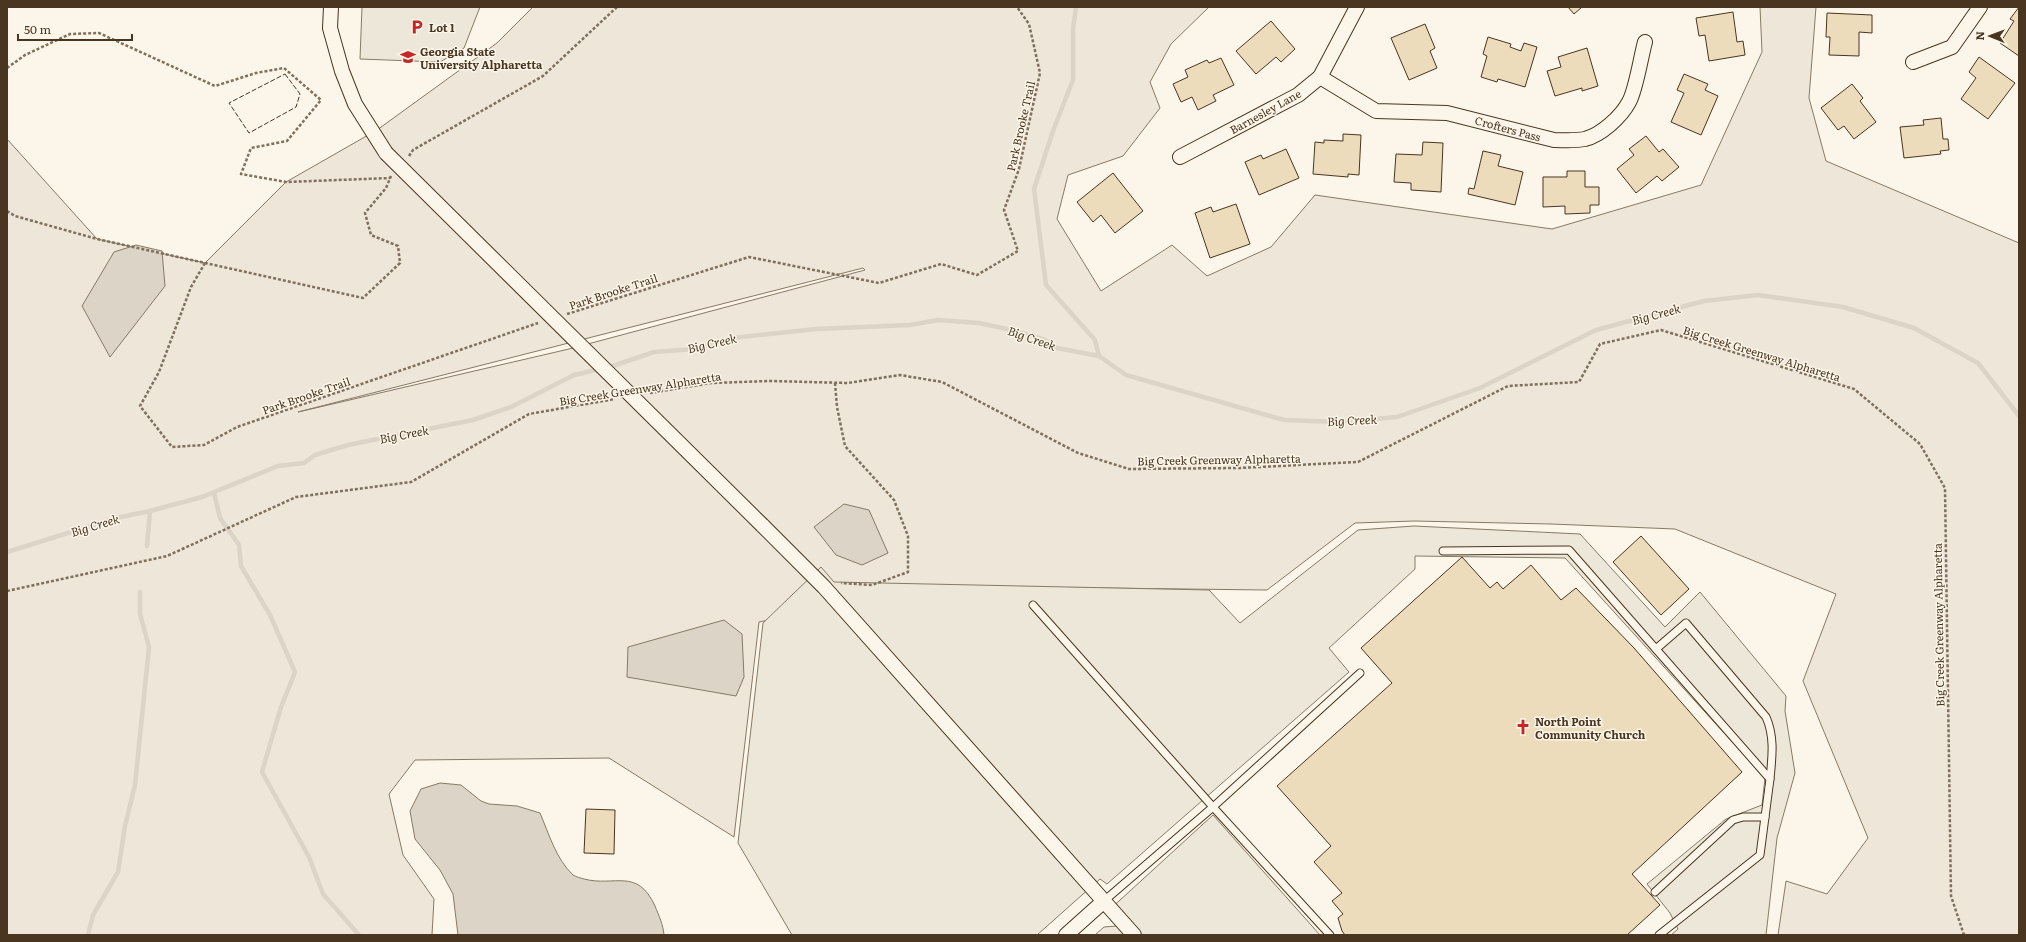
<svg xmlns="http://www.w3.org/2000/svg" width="2026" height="942" font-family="Literata,serif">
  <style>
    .green { fill: #ede6d9; stroke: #887966; fill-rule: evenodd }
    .parking { fill: #ede7d9; stroke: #887966 }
    .water { fill: #dcd4c6; stroke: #887966 }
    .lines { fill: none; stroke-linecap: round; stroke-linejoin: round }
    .stream { stroke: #dcd4c6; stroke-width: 4.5 }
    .building { fill: #ecdcbc; stroke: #4a3520 }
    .service-casing { stroke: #4a3520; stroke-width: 9 }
    .minor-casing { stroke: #4a3520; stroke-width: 16 }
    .path { stroke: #7f6f5c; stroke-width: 2.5; stroke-dasharray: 3 2; stroke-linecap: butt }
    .service { stroke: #fbf6e9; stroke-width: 7 }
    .minor { stroke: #fbf6e9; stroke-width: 14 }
    .minor-bridge-casing { stroke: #4a3520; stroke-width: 16; stroke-linecap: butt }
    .minor-bridge { stroke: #fbf6e9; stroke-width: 14 }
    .fence { stroke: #4a3520; stroke-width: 1; stroke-dasharray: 5 2; stroke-linecap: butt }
    .labels { text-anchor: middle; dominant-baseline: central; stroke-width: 3; stroke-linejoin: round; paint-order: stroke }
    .poi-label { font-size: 11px; font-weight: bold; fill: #4a3520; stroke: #fbf6e9; text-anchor: start }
    .street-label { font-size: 11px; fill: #4a3520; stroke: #fbf6e9 }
    .water-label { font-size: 12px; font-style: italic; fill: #4a3520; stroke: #fbf6e9 }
  </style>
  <rect width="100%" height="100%" fill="#fbf6e9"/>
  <g class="green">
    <path d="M 533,7 L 1209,7 L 1171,44 L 1150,82 L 1160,108 L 1123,156 L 1068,175 L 1057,219 L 1101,291 L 1172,245 L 1207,276 L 1271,247 L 1315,195 L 1552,229 L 1701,185 L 1762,52 L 1760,7 L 1816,7 L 1809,98 L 1826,161 L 2019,243 L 2019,935 L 1778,935 L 1786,881 L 1827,894 L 1868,838 L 1803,681 L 1836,594 L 1675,529 L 1551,524 L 1414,521 L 1355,523 L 1267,590 L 933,586 L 759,622 L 734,837 L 609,758 L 415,760 L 389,794 L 403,855 L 434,899 L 432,935 L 7,935 L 7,139 L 97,239 L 205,263 L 286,182 L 377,130 L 497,43 ZM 863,268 L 865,270 L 569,349 L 298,412 Z"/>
    <polygon points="1117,926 1125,935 1095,935 1104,927"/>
  </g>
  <g class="parking">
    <polygon points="362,7 480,7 464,48 440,62 360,59"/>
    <polygon points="1414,526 1580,534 1665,627 1700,592 1786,696 1785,711 1795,773 1777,838 1766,935 1671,935 1678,929 1670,913 1647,884 1726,819 1762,805 1765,778 1565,558 1415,556 1415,569 1329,648 1349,672 1107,884 1100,879 1037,935 792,935 738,843 763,623 821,567 834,582 1209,590 1240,623 1358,530"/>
    <polygon points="1213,815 1320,935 1127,935 1107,912"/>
  </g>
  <g class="water">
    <polygon points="136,245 162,251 165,286 110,357 82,306 114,252"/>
    <polygon points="844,504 869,510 888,553 862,565 836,555 814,527"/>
    <polygon points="724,620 742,634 744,677 736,696 627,677 628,647"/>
    <path d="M 440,783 L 461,785 L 481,801 L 489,804 L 517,806 L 540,813 C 549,834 556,859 573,875 C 576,877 581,878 584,879 C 615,887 637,867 655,906 C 659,916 663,924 664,935 L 458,935 L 453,894 L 440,870 L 415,839 L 410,811 L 421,789 Z"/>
  </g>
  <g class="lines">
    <g class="stream">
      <polyline points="1076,7 1073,29 1073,80 1053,131 1034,189 1046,285 1095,340 1099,356"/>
      <polyline points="607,368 654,352 694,349 732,338 816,329 910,325 938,320 979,323 1016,331 1045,340 1057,348 1099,356 1126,375 1284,420 1339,422 1397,417 1480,388 1596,330 1704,301 1758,295 1843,307 1914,328 1978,363 2019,416"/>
      <polyline points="214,493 220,518 239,545 241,566 270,615 295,672 281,707 262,772 309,857 323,894 359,935"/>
      <polyline points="147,546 150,511"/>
      <polyline points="7,552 116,518 150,511 202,497 278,466 304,463 315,455 348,445 473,420 511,407 574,375 600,369"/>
      <polyline points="88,935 93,915 118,872 125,826 135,785 149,647 140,614 140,592"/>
    </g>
  </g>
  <g class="building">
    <polygon points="1568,7 1582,7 1574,14"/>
    <polygon points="2019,7 2019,56 2000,43 2014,21 2010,19"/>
    <polygon points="1733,12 1737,42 1743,41 1745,55 1709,61 1705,35 1699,36 1696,18"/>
    <polygon points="1827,13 1872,15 1872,33 1859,32 1859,56 1829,55 1830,37 1826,37"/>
    <polygon points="1271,21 1295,49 1281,62 1276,57 1256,74 1236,51"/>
    <polygon points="1425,24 1435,48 1430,51 1437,68 1409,80 1391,38"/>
    <polygon points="1488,37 1511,44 1510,47 1521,51 1524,43 1537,47 1525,87 1498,79 1497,82 1481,77 1487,56 1483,54"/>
    <polygon points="1587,48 1598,86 1582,91 1582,88 1555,96 1547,71 1561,67 1558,57"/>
    <polygon points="1979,57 2015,83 1988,119 1961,99 1976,78 1969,72"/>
    <polygon points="1221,58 1234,85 1213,95 1216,101 1198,110 1192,97 1181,102 1173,84 1188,77 1185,70 1207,60 1209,63"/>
    <polygon points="1684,74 1708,84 1705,90 1718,96 1701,135 1671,122 1684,93 1677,90"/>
    <polygon points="1852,84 1863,98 1860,101 1876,122 1854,139 1844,126 1838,130 1821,108"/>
    <polygon points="1941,118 1943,139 1948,139 1949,150 1940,151 1941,154 1904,158 1900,127 1924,125 1923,120"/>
    <polygon points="1343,134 1361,135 1359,175 1348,174 1348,177 1313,174 1315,142 1324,143 1324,140 1343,141"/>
    <polygon points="1646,136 1659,152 1663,149 1679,167 1662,181 1657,176 1636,193 1617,169 1634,155 1629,149"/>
    <polygon points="1423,142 1443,143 1441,192 1411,190 1411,183 1394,182 1396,154 1422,155"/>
    <polygon points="1286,149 1299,178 1259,195 1245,162 1261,155 1263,159"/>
    <polygon points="1483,151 1501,155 1498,166 1523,172 1515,205 1468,194 1469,188 1474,189"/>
    <polygon points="1567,171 1585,171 1585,187 1599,187 1599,205 1590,205 1590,213 1565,214 1565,206 1543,207 1543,177 1567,177"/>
    <polygon points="1113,173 1143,211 1115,233 1101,215 1093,222 1077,202"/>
    <polygon points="1236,204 1250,244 1210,258 1195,213 1211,207 1213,212"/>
    <polygon points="1641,536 1689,589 1661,615 1613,562"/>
    <polygon points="1462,557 1490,588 1497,582 1503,589 1531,565 1561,600 1576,588 1634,648 1742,772 1632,874 1660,905 1627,935 1345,935 1342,931 1338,918 1343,914 1332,901 1342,893 1314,862 1331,846 1277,786 1392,683 1361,648"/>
    <polygon points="586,809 615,810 614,854 584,853"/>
  </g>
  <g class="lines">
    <g class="service-casing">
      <g id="service">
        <polyline points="1443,551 1569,550 1770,779 1760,855 1659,935"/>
        <polyline points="1033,605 1213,807 1360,673"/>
        <path d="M 1656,649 L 1686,623 L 1766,717 C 1775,737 1772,758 1770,779"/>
        <polyline points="1655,892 1733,820 1743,817 1765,817"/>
        <polyline points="1104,901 1213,807 1330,935"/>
      </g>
    </g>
    <g class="minor-casing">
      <g id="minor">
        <polyline points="331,7 330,28 342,71 355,104 386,153"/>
        <polyline points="1913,62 1952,47 1980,7"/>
        <path d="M 1320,77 L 1376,111 L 1447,113 L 1554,140 C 1565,140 1574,141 1585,139 C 1601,135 1621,117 1629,102 C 1636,90 1641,56 1645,42"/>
        <polyline points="1180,157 1298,95 1320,77 1357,7"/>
        <polyline points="762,525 824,587 1134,935"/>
        <polyline points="1066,935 1104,901"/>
      </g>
    </g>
    <g class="path">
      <polyline points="7,68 25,55 70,34 99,33 215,86 256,73 284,68 321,100 287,141 251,148 241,174 286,182 390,178"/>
      <polyline points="409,156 413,150 543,76 617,7"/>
      <polyline points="7,211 15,216 97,239 363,298 400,263 398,246 371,235 365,213 386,188 391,176"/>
      <polyline points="205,263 191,287 159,372 140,406 172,447 204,445 237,427 538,323"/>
      <polyline points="567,314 749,257 879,283 941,264 977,275 1018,251 1004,210 1019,169 1040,73 1029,24 1017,7"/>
      <polyline points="835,383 837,407 845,446 894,500 908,536 908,572 872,585 841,583"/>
      <polyline points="650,393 711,383 770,381 848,383 900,375 942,382 1078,453 1129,469 1239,468 1358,462 1508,386 1579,382 1600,344 1661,330 1854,389 1920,444 1945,488 1951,896 1964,935"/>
      <polyline points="7,591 167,556 296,497 411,482 529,414 615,399"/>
    </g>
    <use href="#service" class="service"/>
    <use href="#minor" class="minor"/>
    <g class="minor-bridge-casing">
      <polyline id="minor-bridge" points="386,153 762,525"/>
    </g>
    <use href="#minor-bridge" class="minor-bridge"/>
    <polygon class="fence" points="285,74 300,94 296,107 249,133 229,103"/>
  </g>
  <defs>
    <g id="parking-bare" transform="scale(1.2)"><path d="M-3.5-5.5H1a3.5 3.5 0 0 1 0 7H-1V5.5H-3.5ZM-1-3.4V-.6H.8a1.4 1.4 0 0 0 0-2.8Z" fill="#c62828" stroke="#fbf6e9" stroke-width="2.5" paint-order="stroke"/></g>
    <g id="university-bare" transform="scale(1.2)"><path d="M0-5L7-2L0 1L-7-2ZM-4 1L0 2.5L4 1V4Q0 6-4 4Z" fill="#c62828" stroke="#fbf6e9" stroke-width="2.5" paint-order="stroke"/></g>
    <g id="church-bare" transform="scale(1.2)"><path d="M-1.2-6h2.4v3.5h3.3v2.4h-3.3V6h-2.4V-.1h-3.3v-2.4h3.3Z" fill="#c62828" stroke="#fbf6e9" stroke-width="2.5" paint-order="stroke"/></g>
  </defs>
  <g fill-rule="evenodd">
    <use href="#parking-bare" x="417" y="27"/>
    <use href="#university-bare" x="408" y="57"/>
    <use href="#church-bare" x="1523" y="727"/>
  </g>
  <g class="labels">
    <g class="poi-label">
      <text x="429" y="27">Lot 1</text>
      <text x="420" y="51">Georgia State<tspan x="420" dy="13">University Alpharetta</tspan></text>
      <text x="1535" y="721">North Point<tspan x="1535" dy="13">Community Church</tspan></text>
    </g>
    <g class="street-label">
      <text transform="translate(1265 111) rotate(-29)">Barnesley Lane</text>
      <text transform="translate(1020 126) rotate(-77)">Park Brooke Trail</text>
      <text transform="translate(1508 128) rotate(15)">Crofters Pass</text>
      <text transform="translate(613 291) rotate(-18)">Park Brooke Trail</text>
      <text transform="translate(1762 353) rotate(17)">Big Creek Greenway Alpharetta</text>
      <text transform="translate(640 388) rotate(-9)">Big Creek Greenway Alpharetta</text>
      <text transform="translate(306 395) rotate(-19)">Park Brooke Trail</text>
      <text transform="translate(1219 459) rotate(-1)">Big Creek Greenway Alpharetta</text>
      <text transform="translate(1938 625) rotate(-91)">Big Creek Greenway Alpharetta</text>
    </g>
    <g class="water-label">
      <text transform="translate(1656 314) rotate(-15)">Big Creek</text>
      <text transform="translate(1032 338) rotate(19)">Big Creek</text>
      <text transform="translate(712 343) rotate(-13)">Big Creek</text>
      <text transform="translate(1352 420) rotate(-3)">Big Creek</text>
      <text transform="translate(404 434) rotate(-11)">Big Creek</text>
      <text transform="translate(95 525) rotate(-17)">Big Creek</text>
    </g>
  </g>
  <rect width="2026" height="942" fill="none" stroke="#4a3520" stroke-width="16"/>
  <g transform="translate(1990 36) rotate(271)" stroke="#fbf6e9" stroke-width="3" paint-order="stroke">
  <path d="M0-3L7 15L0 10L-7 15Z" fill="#4a3520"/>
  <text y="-6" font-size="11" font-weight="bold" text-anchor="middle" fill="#4a3520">N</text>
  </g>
  <path d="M18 34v6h114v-6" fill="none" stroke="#4a3520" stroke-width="2"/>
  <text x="24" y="34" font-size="12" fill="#4a3520" stroke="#fbf6e9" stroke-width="3" paint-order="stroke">50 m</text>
</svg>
